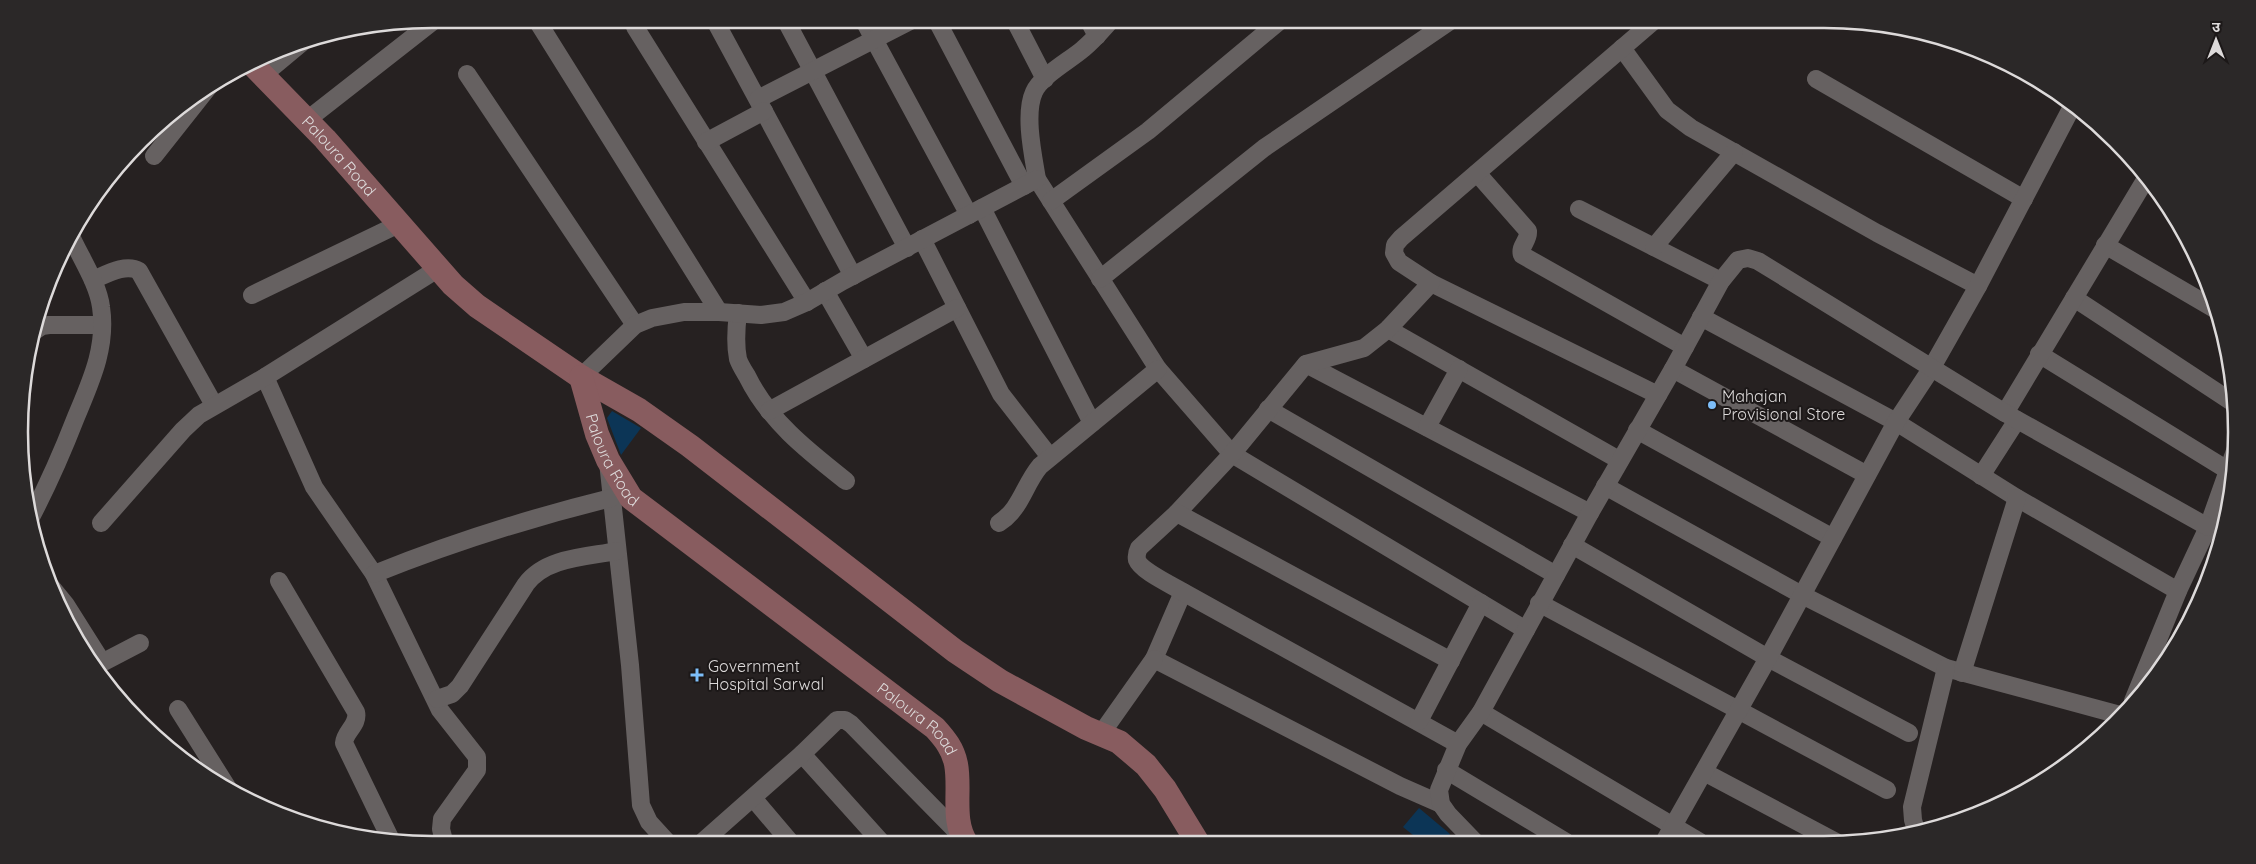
<svg xmlns="http://www.w3.org/2000/svg" width="2256" height="864" font-family="Quicksand,'Noto Sans Devanagari',sans-serif">
  <style>
    .building { fill: #0c3556 }
    .lines { fill: none; stroke-linecap: round; stroke-linejoin: round }
    .street { stroke: #666161; stroke-width: 18 }
    .secondary { stroke: #885c5f; stroke-width: 24 }
    .poi-dot { fill: #7dbef9; stroke: #1c1818; stroke-width: 2 }
    .labels { text-anchor: middle; dominant-baseline: central; stroke-width: 4; stroke-linejoin: round; paint-order: stroke }
    .street-label { font-size: 16px; fill: #dddada; stroke: #1c1818 }
    .poi-label { font-size: 16px; fill: #dddada; stroke: #1c1818; text-anchor: start }
    .rim { fill: none; stroke: #dddada; stroke-width: 2.5 }
  </style>
  <rect width="100%" height="100%" fill="#262121"/>
  <g class="building">
    <polygon points="612,411 641,428 621,455 607,418"/>
    <polygon points="1419,808 1450,834 1443,843 1423,843 1403,827"/>
  </g>
  <g class="lines">
    <g class="street">
      <polyline points="536,19 719,312"/>
      <polyline points="714,19 853,276"/>
      <polyline points="785,19 907,248"/>
      <polyline points="863,19 969,215"/>
      <polyline points="936,19 1024,186"/>
      <polyline points="1014,19 1045,79"/>
      <polyline points="1088,19 1097,36"/>
      <path d="M 1112,19 C 1103,29 1094,40 1083,49 C 1069,61 1041,76 1034,92 C 1024,114 1033,155 1037,179 L 1158,369 L 1232,454 L 1526,630"/>
      <polyline points="635,27 807,302"/>
      <polyline points="1622,48 1667,110 1691,128 1877,233 1978,286"/>
      <polyline points="467,74 635,325"/>
      <polyline points="263,75 305,40"/>
      <polyline points="1816,79 2024,199"/>
      <polyline points="758,99 914,19"/>
      <polyline points="307,120 436,19"/>
      <polyline points="706,142 764,111"/>
      <polyline points="154,156 211,84"/>
      <path d="M 1477,173 L 1528,231 C 1529,241 1519,246 1522,255 L 1685,347"/>
      <polyline points="1051,201 1148,131 1282,19"/>
      <polyline points="982,208 1092,423"/>
      <polyline points="1579,209 1721,281"/>
      <polyline points="922,239 1001,394 1050,457"/>
      <polyline points="2105,245 2218,311"/>
      <polyline points="1654,247 1734,152"/>
      <polyline points="1100,279 1264,148 1453,19"/>
      <path d="M 93,280 C 107,274 126,263 139,271 L 214,405"/>
      <polyline points="1431,283 1658,395"/>
      <polyline points="825,291 864,359"/>
      <polyline points="252,295 399,224"/>
      <polyline points="2074,298 2235,404"/>
      <path d="M 738,313 C 736,329 735,344 738,359 C 740,365 744,371 747,376 C 769,421 808,451 846,481"/>
      <polyline points="1701,317 1896,422 2017,498 2178,591"/>
      <polyline points="1388,329 1619,460"/>
      <polyline points="33,332 42,326 49,325 102,325"/>
      <polyline points="2039,354 2229,471"/>
      <polyline points="1306,364 1590,513"/>
      <polyline points="1673,369 1867,475"/>
      <polyline points="265,377 314,487 374,574 440,710 477,757 477,770 442,819 441,829 445,845"/>
      <polyline points="581,377 635,325 652,318 684,312 719,312 761,315 784,312 807,302 843,281 1037,179"/>
      <polyline points="1268,409 1556,575"/>
      <polyline points="769,411 957,308"/>
      <polyline points="2005,413 2147,177"/>
      <polyline points="1427,427 1459,369"/>
      <polyline points="1637,430 1833,538"/>
      <polyline points="608,462 630,665 641,805 649,822 670,845"/>
      <polyline points="1981,476 2017,420"/>
      <polyline points="1605,486 1802,595 1946,668 2120,715"/>
      <polyline points="1177,513 1232,454 1306,364 1364,348 1388,329 1431,283 1399,262 1394,253 1395,245 1401,238 1656,19"/>
      <path d="M 29,521 C 47,487 62,453 76,417 C 91,381 107,347 101,307 C 98,283 80,257 70,234"/>
      <polyline points="101,523 183,430 199,415 265,377 439,268"/>
      <path d="M 999,523 C 1021,509 1024,485 1040,466 L 1158,369"/>
      <polyline points="1572,545 1768,658 1909,733"/>
      <path d="M 374,574 C 451,543 530,518 611,498"/>
      <path d="M 279,581 L 356,712 C 359,725 345,731 344,743 L 391,840"/>
      <polyline points="48,583 66,605 102,662"/>
      <polyline points="1183,592 1154,659 1400,786 1441,804"/>
      <polyline points="1539,603 1887,790"/>
      <path d="M 1451,661 L 1177,513 L 1139,548 C 1137,552 1136,555 1137,560 C 1141,571 1172,585 1183,592 L 1458,744"/>
      <polyline points="94,667 140,643"/>
      <polyline points="1962,673 2017,498"/>
      <path d="M 437,699 L 452,694 L 460,686 L 526,584 C 546,557 587,557 617,551"/>
      <polyline points="2133,701 2178,591 2208,527 2236,448"/>
      <polyline points="178,709 229,790"/>
      <polyline points="1481,712 1700,842"/>
      <polyline points="1419,721 1481,603"/>
      <polyline points="1101,734 1154,659"/>
      <polyline points="802,754 883,844"/>
      <polyline points="1446,770 1566,842"/>
      <polyline points="1704,772 1836,842"/>
      <polyline points="753,798 792,844"/>
      <polyline points="1916,830 1913,820 1912,807 1946,668"/>
      <polyline points="1664,842 1768,658 1896,422 1931,369 1978,286 2074,103"/>
      <polyline points="1476,843 1448,814 1441,804 1439,790 1458,744 1481,712 1590,513 1673,369 1721,281 1738,260 1748,258 1758,261 2005,413 2208,527"/>
      <polyline points="699,845 802,754 837,720 845,720 851,724 962,837"/>
    </g>
    <g class="secondary">
      <path id="s1" d="M 251,63 L 325,139 L 453,285 L 477,306 L 581,377 L 639,410 L 690,446 L 955,651 L 1000,681 L 1086,728 L 1119,742 L 1146,765 L 1165,789 L 1198,843"/>
      <path id="s2" d="M 581,377 L 597,434 L 608,460 L 631,498 L 935,728 C 945,739 953,749 956,764 C 961,790 951,821 967,844"/>
    </g>
  </g>
  <g class="poi-dot">
    <circle cx="1712" cy="405" r="5"/>
    <path d="M694.5 667.5h5v5h5v5h-5v5h-5v-5h-5v-5h5z"/>
  </g>
  <g class="labels">
    <g class="street-label">
      <text stroke="none"><textPath href="#s1" startOffset="128">Paloura Road</textPath></text>
      <text stroke="none"><textPath href="#s2" startOffset="89">Paloura Road</textPath></text>
      <text stroke="none"><textPath href="#s2" startOffset="494">Paloura Road</textPath></text>
    </g>
    <g class="poi-label">
      <text x="1722" y="396">Mahajan<tspan x="1722" dy="18">Provisional Store</tspan></text>
      <text x="708" y="666">Government<tspan x="708" dy="18">Hospital Sarwal</tspan></text>
    </g>
  </g>
  <path d="M0 0H2256V864H0ZM432 28H1824A404 404 0 0 1 2228 432V432A404 404 0 0 1 1824 836H432A404 404 0 0 1 28 432V432A404 404 0 0 1 432 28Z" fill="#2b2828" fill-rule="evenodd"/>
  <path class="rim" d="M432 28H1824A404 404 0 0 1 2228 432V432A404 404 0 0 1 1824 836H432A404 404 0 0 1 28 432V432A404 404 0 0 1 432 28Z"/>
  <g transform="translate(2216 40)" stroke="#1c1818" stroke-width="4" paint-order="stroke">
  <path d="M0-4L9 19L0 12L-9 19Z" fill="#dddada"/>
  <text y="-8" font-size="14" font-weight="bold" text-anchor="middle" fill="#dddada">उ</text>
  </g>
</svg>
